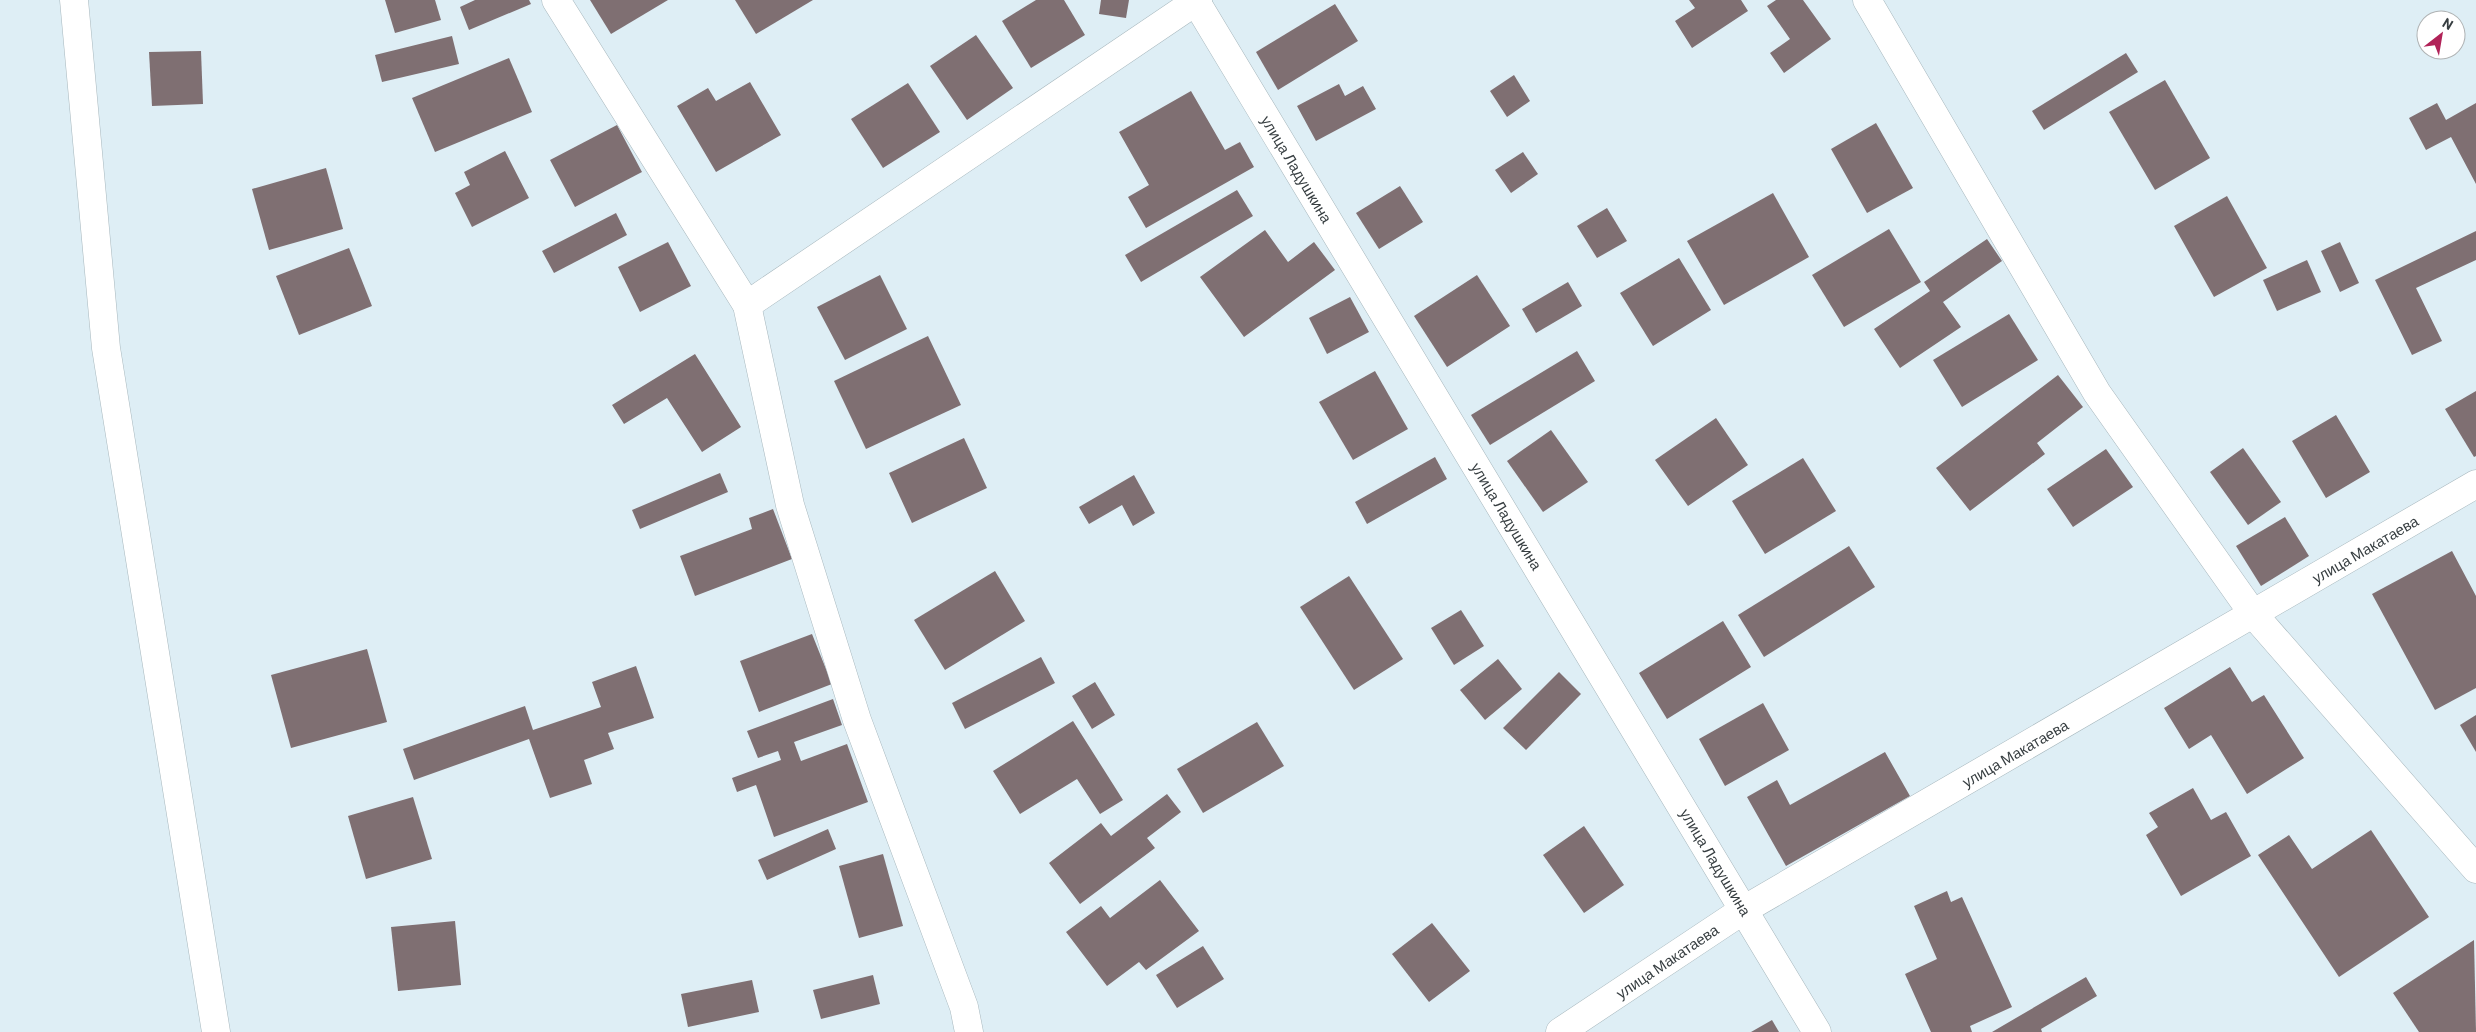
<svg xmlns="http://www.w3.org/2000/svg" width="2476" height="1032" font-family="Barlow,sans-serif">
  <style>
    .building { fill: #7f6f72 }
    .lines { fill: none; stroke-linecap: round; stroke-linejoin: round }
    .minor-casing { stroke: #a7b7bd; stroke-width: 29 }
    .minor { stroke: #fff; stroke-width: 28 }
    .labels { text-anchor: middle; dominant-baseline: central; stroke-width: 5; stroke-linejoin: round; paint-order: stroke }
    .street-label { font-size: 15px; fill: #373e41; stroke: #fff }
  </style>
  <rect width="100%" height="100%" fill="#deeef5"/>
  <g class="building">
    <polygon points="385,0 435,0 441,20 395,33"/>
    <polygon points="475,0 529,0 531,4 469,30 460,7"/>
    <polygon points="590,0 668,0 611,34"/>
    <polygon points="735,0 813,0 756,34"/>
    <polygon points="1036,0 1064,0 1085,35 1031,68 1002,21"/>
    <polygon points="1101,0 1129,0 1126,18 1099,14"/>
    <polygon points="1689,0 1741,0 1748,11 1692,48 1675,21 1695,8"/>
    <polygon points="1776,0 1803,0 1831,39 1784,73 1770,53 1790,39 1767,6"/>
    <polygon points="1335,4 1358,41 1278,90 1256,52"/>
    <polygon points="976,35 1013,88 967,120 930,66"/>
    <polygon points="452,36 459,64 382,82 375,55"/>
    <polygon points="201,51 203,104 152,106 149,52"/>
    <polygon points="2126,53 2138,72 2044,130 2032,111"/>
    <polygon points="509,58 532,112 435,152 412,98"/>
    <polygon points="1514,75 1530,101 1507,117 1490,91"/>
    <polygon points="2165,80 2210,158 2155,190 2109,112"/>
    <polygon points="750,82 781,135 716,172 677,106 708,88 716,101"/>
    <polygon points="908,83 940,132 883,168 851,119"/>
    <polygon points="1339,84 1345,96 1363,86 1376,109 1316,141 1297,106"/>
    <polygon points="1191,91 1225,150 1240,142 1254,167 1146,228 1128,197 1149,185 1119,132"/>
    <polygon points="2437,103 2446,120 2476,103 2476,184 2451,137 2426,150 2409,118"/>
    <polygon points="1876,123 1913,188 1867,213 1831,149"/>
    <polygon points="617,125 642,172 575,207 550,160"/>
    <polygon points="505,151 529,198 472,227 455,193 470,185 464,172"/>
    <polygon points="1523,152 1538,174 1511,193 1495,170"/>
    <polygon points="326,168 343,229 269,250 252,189"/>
    <polygon points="1400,186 1423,222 1379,249 1356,213"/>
    <polygon points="1237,190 1253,216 1141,282 1125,255"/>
    <polygon points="1773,193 1809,257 1724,305 1687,241"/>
    <polygon points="2227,196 2267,268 2214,297 2174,226"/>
    <polygon points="1607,208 1627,241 1597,258 1577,226"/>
    <polygon points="616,213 627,235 554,273 542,251"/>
    <polygon points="1889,229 1921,282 1844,327 1812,275"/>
    <polygon points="1265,230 1288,262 1314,242 1335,270 1244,337 1200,277"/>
    <polygon points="2476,231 2476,260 2416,288 2442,341 2412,355 2375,280"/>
    <polygon points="1987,239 2002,261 1943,302 1961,327 1900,368 1874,329 1930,291 1924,282"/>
    <polygon points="668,242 691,286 640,312 618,267"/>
    <polygon points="2340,242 2359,283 2340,292 2321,251"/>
    <polygon points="349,248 372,306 299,335 276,276"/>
    <polygon points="1679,258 1711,310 1653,346 1620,293"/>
    <polygon points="2307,260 2321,292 2277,311 2263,280"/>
    <polygon points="880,275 907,329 845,360 817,307"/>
    <polygon points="1477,275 1510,326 1447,367 1414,316"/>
    <polygon points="1568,282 1582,306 1536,333 1522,309"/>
    <polygon points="1350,297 1369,332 1327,354 1309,318"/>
    <polygon points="2009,314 2038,360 1962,407 1933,360"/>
    <polygon points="928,336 961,405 866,449 834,381"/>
    <polygon points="1577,351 1595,381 1490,445 1471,415"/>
    <polygon points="695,354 741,427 702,452 667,398 624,424 612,405"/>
    <polygon points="1375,371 1408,429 1353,460 1319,402"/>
    <polygon points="2058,375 2083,407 2037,443 2045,454 1970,511 1936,468"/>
    <polygon points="2476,391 2476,456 2474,457 2445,409"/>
    <polygon points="2336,415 2370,472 2326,498 2292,441"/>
    <polygon points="1716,418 1748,465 1688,506 1655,460"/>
    <polygon points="1551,430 1588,482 1543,512 1507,461"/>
    <polygon points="964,438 987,488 912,523 889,473"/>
    <polygon points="2243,448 2281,502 2248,525 2210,472"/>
    <polygon points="2106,449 2133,487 2073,527 2047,489"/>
    <polygon points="1435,457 1447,479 1367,524 1355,502"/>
    <polygon points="1803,458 1836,511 1765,554 1732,501"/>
    <polygon points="720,473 728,492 640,529 632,510"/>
    <polygon points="1134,475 1155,513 1133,526 1122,505 1089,524 1079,507"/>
    <polygon points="773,509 792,559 695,596 680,556 752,529 749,518"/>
    <polygon points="2285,517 2309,556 2261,586 2236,546"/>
    <polygon points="1849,546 1875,587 1764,657 1738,615"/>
    <polygon points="2452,551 2476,596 2476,688 2435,710 2372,594"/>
    <polygon points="995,571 1025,621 945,670 914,620"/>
    <polygon points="1349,576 1403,659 1354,690 1300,607"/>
    <polygon points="1461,610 1484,646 1454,665 1431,628"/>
    <polygon points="1723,621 1751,667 1667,719 1639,673"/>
    <polygon points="812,634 832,684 759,712 740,661"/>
    <polygon points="367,649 387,722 291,748 271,675"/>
    <polygon points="1041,657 1055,683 965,729 952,703"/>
    <polygon points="1498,659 1522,689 1485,720 1460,690"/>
    <polygon points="636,666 654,718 608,733 614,749 584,760 592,784 550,798 529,739 414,780 403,749 525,706 533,730 601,707 592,682"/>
    <polygon points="2230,667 2252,702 2264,695 2304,758 2247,794 2211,735 2189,749 2164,708"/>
    <polygon points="1559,672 1581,694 1526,750 1503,728"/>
    <polygon points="1095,682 1115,715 1092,729 1072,696"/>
    <polygon points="833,699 842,725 794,742 801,761 847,744 868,802 774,837 756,785 737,792 732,778 781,760 778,751 758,758 747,731"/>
    <polygon points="1763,703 1789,750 1725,786 1699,739"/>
    <polygon points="2476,715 2476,752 2460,725"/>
    <polygon points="1073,721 1123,800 1100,814 1077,779 1020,814 993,771"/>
    <polygon points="1257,722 1284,766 1203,813 1177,769"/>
    <polygon points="1885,752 1910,796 1786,866 1747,797 1777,780 1790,805"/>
    <polygon points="2193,788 2211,820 2226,812 2251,856 2181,896 2146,835 2158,827 2149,813"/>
    <polygon points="1167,794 1181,812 1147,838 1155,848 1080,904 1049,863 1101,823 1111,836"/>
    <polygon points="413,797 432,859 366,879 348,816"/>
    <polygon points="1584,826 1624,885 1584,913 1543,855"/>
    <polygon points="828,829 836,849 767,880 758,860"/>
    <polygon points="2371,830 2429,917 2339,977 2258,855 2289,835 2312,869"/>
    <polygon points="883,854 903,926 859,938 839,866"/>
    <polygon points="1160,880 1199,931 1146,970 1139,962 1107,986 1066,932 1101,906 1110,918"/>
    <polygon points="1947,891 1951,902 1962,897 2012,1007 1970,1026 1972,1032 1931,1032 1905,974 1937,959 1914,906"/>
    <polygon points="455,921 461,985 398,991 391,927"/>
    <polygon points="1432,923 1470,971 1429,1002 1392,954"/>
    <polygon points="2474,940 2476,1032 2419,1032 2393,993"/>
    <polygon points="1203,946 1224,979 1177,1008 1156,975"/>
    <polygon points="873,975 880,1004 821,1019 813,990"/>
    <polygon points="2086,977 2097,996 2041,1029 2042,1032 1992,1032"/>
    <polygon points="752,980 759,1012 688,1027 681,994"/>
    <polygon points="1772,1020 1779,1032 1751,1032"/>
  </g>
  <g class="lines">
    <g class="minor-casing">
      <g id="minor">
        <polyline points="74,0 106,348 216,1032"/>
        <polyline points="556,0 747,305 790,505 857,720 964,1007 969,1032"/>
        <polyline points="1195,0 1817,1032"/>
        <polyline points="1867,0 2097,393 2254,615 2476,869"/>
        <polyline points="747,305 1198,0"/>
        <polyline points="1560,1032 1745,909 2476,484"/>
      </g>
    </g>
    <use href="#minor" class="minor"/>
  </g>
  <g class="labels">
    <g class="street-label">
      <text transform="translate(1297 169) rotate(59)">улица Ладушкина</text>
      <text transform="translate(1507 516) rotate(59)">улица Ладушкина</text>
      <text transform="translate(2365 549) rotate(-30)">улица Макатаева</text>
      <text transform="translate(2015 753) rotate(-30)">улица Макатаева</text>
      <text transform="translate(1716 862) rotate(59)">улица Ладушкина</text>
      <text transform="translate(1667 961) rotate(-34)">улица Макатаева</text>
    </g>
  </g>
  <g transform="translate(2441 35) rotate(31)"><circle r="24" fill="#ffffff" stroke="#afb2b3"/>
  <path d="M0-4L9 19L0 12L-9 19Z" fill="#b12258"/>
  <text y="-8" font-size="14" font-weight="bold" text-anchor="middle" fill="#373e41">N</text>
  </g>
</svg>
